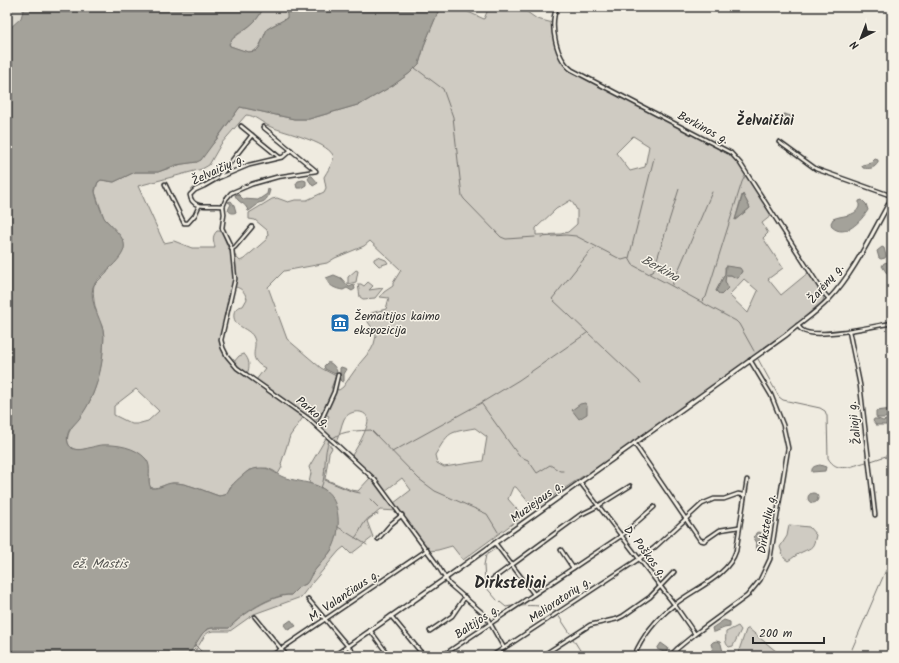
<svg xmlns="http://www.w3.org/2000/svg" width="899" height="663" font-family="Kalam,sans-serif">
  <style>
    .built { fill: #dedbd1 }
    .green { fill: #cfcbc2; stroke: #7d7b76; fill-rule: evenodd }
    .water { fill: #a4a29a; stroke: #74726e }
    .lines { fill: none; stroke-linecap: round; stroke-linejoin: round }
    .stream { stroke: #74726e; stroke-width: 1 }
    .minor-casing { stroke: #2b2b2b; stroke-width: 5.5 }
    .secondary-casing { stroke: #2b2b2b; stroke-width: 6 }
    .minor { stroke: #f7f3e8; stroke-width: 2.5 }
    .secondary { stroke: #f7f3e8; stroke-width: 3 }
    .labels { text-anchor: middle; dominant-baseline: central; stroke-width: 3; stroke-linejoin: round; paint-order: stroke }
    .street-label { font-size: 12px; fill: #2b2b2b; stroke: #f7f3e8 }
    .poi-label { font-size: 12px; fill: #2b2b2b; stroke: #f7f3e8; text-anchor: start }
    .water-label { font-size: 13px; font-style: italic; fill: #555552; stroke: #f7f3e8 }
    .quarter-label { font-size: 14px; font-weight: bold; fill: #2b2b2b; stroke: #f7f3e8 }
    .district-label { font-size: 16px; font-weight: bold; fill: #2b2b2b; stroke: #f7f3e8 }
  </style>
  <rect width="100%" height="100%" fill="#efebe0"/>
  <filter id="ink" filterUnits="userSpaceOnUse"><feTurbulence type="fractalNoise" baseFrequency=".025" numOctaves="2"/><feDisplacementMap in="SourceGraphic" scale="8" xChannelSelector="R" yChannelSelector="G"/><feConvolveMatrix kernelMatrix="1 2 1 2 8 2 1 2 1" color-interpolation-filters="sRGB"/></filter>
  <g filter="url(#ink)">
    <polygon class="built" points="7,7 24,7 24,8 21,18 9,30 7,30"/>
    <g class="green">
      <path d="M 263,7 L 283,7 L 288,16 C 283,23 275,23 269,28 C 266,30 265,35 263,39 C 254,59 246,51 230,46 L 229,42 C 241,31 258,24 263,7 Z"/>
      <path d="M 440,7 L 457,7 L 484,19 L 489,7 L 520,7 L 537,19 L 553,23 C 556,39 556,56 568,68 L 730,154 L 738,162 L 772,215 L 762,223 L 768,233 L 763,238 L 783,268 L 768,279 L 781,295 L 809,272 L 824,296 L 823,301 L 793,327 L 584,478 L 583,476 L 534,509 L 516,487 L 513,487 L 508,499 L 523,516 L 463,560 L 452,546 L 438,550 L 429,551 L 394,503 L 411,490 L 402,478 L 385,491 L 376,479 L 352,455 C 357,448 367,430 368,421 C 368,409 350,409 344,419 C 341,425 340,435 336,442 L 322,429 L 329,416 L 321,412 L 315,423 L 256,380 L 265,368 C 245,358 260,348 253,336 C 247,327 232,327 234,313 C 235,308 238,307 243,306 L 247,299 C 244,290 241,288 232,286 L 229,291 L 230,298 L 220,340 L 222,349 L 235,369 L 304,416 L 290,436 L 281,464 L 282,467 L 278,474 L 274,471 L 267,468 L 249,470 L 230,487 L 228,492 L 225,495 L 219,496 C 207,492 184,482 173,483 C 165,484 161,488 151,488 L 149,485 L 149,475 L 86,449 C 79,450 73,451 69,445 C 62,433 82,416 87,406 C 93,396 96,385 99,374 C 102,364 105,339 103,329 C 102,325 99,322 98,318 C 95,307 92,295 94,285 L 107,272 L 122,240 L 109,223 L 104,218 L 95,192 L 98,182 L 101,180 L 114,182 L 135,172 L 158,172 L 182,164 L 197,162 L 217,139 L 240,107 L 294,119 L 309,119 L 361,104 L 392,86 L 410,73 L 419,64 L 425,43 ZM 246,115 C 255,115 263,124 271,127 C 286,133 325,141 333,155 C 336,159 326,173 324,177 L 326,188 L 324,192 L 307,200 L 295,200 L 288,202 L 277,198 L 272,199 L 249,213 L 249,219 L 255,220 L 267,230 L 268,234 L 267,239 L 244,259 L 240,261 L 228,248 L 222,231 L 217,231 C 211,237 214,241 215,248 L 192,248 L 174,241 L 164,243 L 138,186 L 202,169 L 209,165 L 221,144 ZM 633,136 L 649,146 L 645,167 L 630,171 L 616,153 ZM 742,195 L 746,200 L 750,208 L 735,220 ZM 571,200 L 577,210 L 577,224 L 568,232 L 561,234 L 536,235 L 536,228 L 556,209 ZM 370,241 L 401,270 L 393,283 L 393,286 L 384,292 L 380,297 L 389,298 L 386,309 L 371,313 L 368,322 L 375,332 L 376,336 L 374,344 L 371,350 L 360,363 L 343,387 L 339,390 L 331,388 L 336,376 L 321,368 L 287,339 L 268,287 L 284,271 L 327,263 L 335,258 L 364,246 ZM 725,267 L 742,271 L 738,278 L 731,275 L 726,275 L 725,281 L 726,284 L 720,295 L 716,291 L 725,274 ZM 744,279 L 758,291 L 748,313 L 729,295 ZM 136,389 L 159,411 L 148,421 L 137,424 L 132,424 L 114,415 L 114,406 ZM 475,428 L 487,437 L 483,461 L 444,467 L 437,463 L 435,455 C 450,431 447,433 475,428 Z"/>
      <polygon points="378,257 386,260 388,263 379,266 374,261 374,259"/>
      <polygon points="356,270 358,271 356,282 348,284 348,277"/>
      <polygon points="368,282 373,286 369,290 383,288 375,298 363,299 360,297 358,284 361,284 364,286"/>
      <path d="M 244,354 C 250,360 250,367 247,374 L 233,363 L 239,356 Z"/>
      <path d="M 326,438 L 329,440 L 328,443 L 332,448 L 329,453 L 325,479 L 351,490 L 358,491 L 370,478 L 383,492 L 397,511 L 380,510 L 367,521 L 373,537 L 351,554 L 344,547 L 339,551 L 307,589 L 301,597 L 254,614 L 230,631 L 213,631 L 209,632 L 205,635 L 196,650 L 193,647 C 197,643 198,638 202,634 C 209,625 219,629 229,628 C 243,614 271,595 291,595 L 299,587 L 306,584 L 311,575 L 331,551 L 337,535 L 325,490 L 309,483 L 311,473 L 309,467 Z"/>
      <path d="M 789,525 L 809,527 L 816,535 C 813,548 813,547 802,552 C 797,554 793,558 788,561 L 784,558 L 780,547 L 787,536 Z"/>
      <path d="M 738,626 L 741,630 L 733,646 L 729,647 C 724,643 726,637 726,632 Z"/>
      <polygon points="747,629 749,629 782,656 737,656 746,630"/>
    </g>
    <g class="water">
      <path d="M 24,7 L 263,7 C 257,28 237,29 229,44 L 230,46 L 248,52 L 256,51 L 259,48 L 267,29 L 287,18 L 287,14 L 283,7 L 440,7 L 425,43 L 419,64 L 410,73 L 392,86 L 361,104 L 309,119 L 294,119 L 240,107 L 201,160 L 197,162 L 176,165 L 158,172 L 135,172 L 114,182 L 101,180 L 98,182 C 97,185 95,188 95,191 C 95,195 103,217 105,219 C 110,225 122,235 124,243 C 128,259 97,275 93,287 C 89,301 100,317 103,330 C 105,337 103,345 103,352 C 102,366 98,382 92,396 C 89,404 84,412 79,419 C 76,423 71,427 69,431 C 67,435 67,439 68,443 C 73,456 91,446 101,445 C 116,444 136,447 146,459 C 153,467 146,480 151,488 C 161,489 165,483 173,483 C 186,482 206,492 219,496 L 225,495 C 227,493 228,491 230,488 C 232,484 247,471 250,470 C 272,463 273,476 290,479 C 302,482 315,483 325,490 C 341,501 341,531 333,547 C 328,557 319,564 312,574 C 310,577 309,581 306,584 L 299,587 L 291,595 C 271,594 242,614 229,628 L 212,628 L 207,629 L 202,634 L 188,656 L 7,656 L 7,30 L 9,29 L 21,18 Z"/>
      <polygon points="784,114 791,116 792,118 789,126 782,124"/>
      <path d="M 875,159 L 878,160 L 878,162 C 875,169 869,169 863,168 L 862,165 L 871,163 Z"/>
      <polygon points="310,176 312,176 318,183 313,186 308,179"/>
      <polygon points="303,180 306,181 306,185 301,188 297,188 296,184 298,181"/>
      <path d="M 268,189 L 270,190 C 268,198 266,202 258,203 L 257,205 L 249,211 L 248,211 C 246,202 238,204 235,195 L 238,194 L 243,199 L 258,200 L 267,194 Z"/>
      <polygon points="743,194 750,208 735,220"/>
      <path d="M 862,200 L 866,204 L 868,210 C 861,221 845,239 832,227 L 831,223 L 833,219 C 841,215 856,217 859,207 C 859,205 859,203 859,201 Z"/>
      <path d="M 231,201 L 234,205 L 236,212 C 233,214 230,213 228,210 L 231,204 L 228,202 Z"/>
      <polygon points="882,247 884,248 886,256 885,258 881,259 879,258 877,251"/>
      <polygon points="888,262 892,268 892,288 889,287 888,275 882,266 884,263"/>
      <polygon points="726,266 740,268 742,271 738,278 736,278 731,275 726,275 725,281 728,288 721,295 716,291 725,274"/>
      <path d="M 334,275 L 341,278 L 349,287 L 354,285 L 355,289 L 352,291 L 347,288 L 343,290 C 336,289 328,286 326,278 Z"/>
      <path d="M 327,363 C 331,361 335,367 337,371 L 336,373 L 335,374 L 325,369 L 324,366 Z"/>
      <polygon points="341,367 347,369 344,374 344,381 342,382 340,380 340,368"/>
      <polygon points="585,403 587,406 587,414 579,419 572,410 580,404"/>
      <polygon points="892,409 892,415 885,418 877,418 876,416 876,411"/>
      <polygon points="874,419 878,419 883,421 889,419 892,423 889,425 876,425 873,421"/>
      <path d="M 820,465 L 826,467 L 825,471 L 812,472 C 811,466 816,466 820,465 Z"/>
      <circle cx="813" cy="498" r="5"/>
      <polygon points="758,532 765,534 761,550 759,551 756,550 757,543 754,538 756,533"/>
      <polygon points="291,620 296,626 288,630 284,625"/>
      <polygon points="724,620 730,622 730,627 724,628 715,632 713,632 712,628"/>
      <polygon points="716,641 720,642 721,644 724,656 717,656 714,653 711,644 713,642"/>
      <polygon points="661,643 668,648 666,653 657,649"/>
    </g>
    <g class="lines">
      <g class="stream">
        <polyline points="415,68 443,89 453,117 462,196 464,199 501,237 506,239 535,237"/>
        <polyline points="541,237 566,235 576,236 622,260 629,258 633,265 736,321 739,324 754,351"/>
        <polyline points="597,248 591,250 552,299 641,383"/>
        <polyline points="629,258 654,158"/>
        <polyline points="650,273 653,272 679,189"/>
        <polyline points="672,285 712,192"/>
        <polyline points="702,301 706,297 742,182 745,176"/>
        <path d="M 758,359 L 779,397 L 783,400 L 820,408 L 825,411 L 827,416 L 828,458 C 837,474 852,466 866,462"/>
        <polyline points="481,403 519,380 587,333"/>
        <path d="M 333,438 C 343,430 359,431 371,430 L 419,479 L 435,491 L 487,514 L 498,532"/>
        <polyline points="392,452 481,403 519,456 528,460 537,473 550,465 560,471 563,471"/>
        <polyline points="885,457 888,459 892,468"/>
        <polyline points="871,461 892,454"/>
        <polyline points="325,480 351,491 360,493"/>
        <path d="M 321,488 C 327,476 323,450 329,442"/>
        <polyline points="370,499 378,507"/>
        <polyline points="338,527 367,545"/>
        <path d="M 355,538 C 364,527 362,518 378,514"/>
        <polyline points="485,583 484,565 486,555 495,549"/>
        <polyline points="485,586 497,600"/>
        <polyline points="500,602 506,607 511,606"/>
        <path d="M 521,606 C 530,605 550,605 556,612"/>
        <polyline points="558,615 570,633"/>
        <polyline points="573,639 583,655"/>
        <polyline points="195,645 206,656"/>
        <polyline points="849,656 892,556"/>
      </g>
      <g class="minor-casing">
        <g id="minor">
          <path d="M 557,7 C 549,25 556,59 572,70 L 731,153 L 740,163 L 823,292 L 829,299"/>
          <polyline points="241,126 279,157"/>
          <polyline points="263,127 315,170"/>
          <polyline points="779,142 816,169 892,196"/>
          <polyline points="316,171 277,177 252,184 231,193 226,199 223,206 224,214 222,228 232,249 235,279 221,340 223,348 227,356 237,368 309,419 375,480 436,563 449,584 486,616 504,648"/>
          <polyline points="219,177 252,135"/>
          <polyline points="165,184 184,223 188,223 195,215 199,206"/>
          <path d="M 223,206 C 212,204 192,211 190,195 L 195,190 L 204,186 L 218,178 L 249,165 L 283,157 L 291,150"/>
          <polyline points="232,249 235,247 252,227"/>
          <path d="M 798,325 C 799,327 800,329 802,330 C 814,340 875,326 892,323"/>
          <polyline points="849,331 860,385 875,515"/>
          <polyline points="318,427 334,392 338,375"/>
          <polyline points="634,443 700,540 704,541 720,530 739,527"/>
          <polyline points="580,482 674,604 695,634"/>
          <polyline points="378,539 391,524 402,515"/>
          <polyline points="495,543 534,594"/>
          <polyline points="561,550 573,568"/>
          <polyline points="490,581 580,515 598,506 630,486"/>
          <polyline points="308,599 356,656"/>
          <polyline points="391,616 424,656"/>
          <polyline points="255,617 287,656"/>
          <polyline points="370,630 389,656"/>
          <polyline points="430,631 452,616 465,597"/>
          <polyline points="271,656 427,550"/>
          <polyline points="442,656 621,536 654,507"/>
          <polyline points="492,656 639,559 654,548 702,504 714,499 724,499 738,494 744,495"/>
          <polyline points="542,656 590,625 617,619 623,616 650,597 674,572"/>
          <path d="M 634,656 C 643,635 656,619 674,605 C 693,589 728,577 736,551 L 747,480"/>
          <polyline points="670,656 678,648 695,634 747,596 760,580 770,559 788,448 783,425 771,395 750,360"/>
        </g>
      </g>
      <g class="secondary-casing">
        <path id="secondary" d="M 334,656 L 446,578 L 786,335 C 800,323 816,313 829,299 C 855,272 873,231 892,198"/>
      </g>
      <use href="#minor" class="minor"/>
      <use href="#secondary" class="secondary"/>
    </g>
  </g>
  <defs>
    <g id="museum-square" transform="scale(1)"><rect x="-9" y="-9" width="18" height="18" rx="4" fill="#1f6fb2" stroke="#f7f3e8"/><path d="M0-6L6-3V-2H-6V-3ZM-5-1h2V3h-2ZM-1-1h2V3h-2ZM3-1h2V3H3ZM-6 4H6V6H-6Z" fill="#fff"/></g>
  </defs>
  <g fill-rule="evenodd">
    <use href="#museum-square" x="340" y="323"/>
  </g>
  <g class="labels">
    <g class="street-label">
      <text transform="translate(703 128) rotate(28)">Berkinos g.</text>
      <text transform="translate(218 170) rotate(-25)">Želvaičių g.</text>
      <text transform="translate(826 284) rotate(-50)">Žarėnų g.</text>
      <text transform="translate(313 412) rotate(40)">Parko g.</text>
      <text transform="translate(855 423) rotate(-97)">Žalioji g.</text>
      <text transform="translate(537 502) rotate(-36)">Muziejaus g.</text>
      <text transform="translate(767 524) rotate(-80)">Dirkstelių g.</text>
      <text transform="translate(645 552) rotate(52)">D. Poškos g.</text>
      <text transform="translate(344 596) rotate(-34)">M. Valančiaus g.</text>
      <text transform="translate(560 600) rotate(-34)">Melioratorių g.</text>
      <text transform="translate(477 622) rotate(-34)">Baltijos g.</text>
    </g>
    <g class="poi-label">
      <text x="354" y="316">Žemaitijos kaimo<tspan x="354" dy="14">ekspozicija</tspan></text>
    </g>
    <g class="water-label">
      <text transform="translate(660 269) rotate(29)">Berkina</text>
      <text x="100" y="564">ež. Mastis</text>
    </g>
    <g class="quarter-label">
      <text x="765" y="121">Želvaičiai</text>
    </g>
    <g class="district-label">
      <text x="510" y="583">Dirksteliai</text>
    </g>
  </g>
  <rect width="899" height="663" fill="none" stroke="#f7f3e8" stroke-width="24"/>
  <rect x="12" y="12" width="875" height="639" fill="none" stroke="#2b2b2b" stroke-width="1.5" filter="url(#ink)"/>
  <g transform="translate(861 38) rotate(222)" stroke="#f7f3e8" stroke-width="3" paint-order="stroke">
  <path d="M0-3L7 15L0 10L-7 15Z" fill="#2b2b2b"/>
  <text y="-6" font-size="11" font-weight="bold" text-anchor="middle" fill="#2b2b2b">N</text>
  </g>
  <path d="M753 637v6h71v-6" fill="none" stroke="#2b2b2b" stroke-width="2"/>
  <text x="759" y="637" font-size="12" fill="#2b2b2b" stroke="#f7f3e8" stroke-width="3" paint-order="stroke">200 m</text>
</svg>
